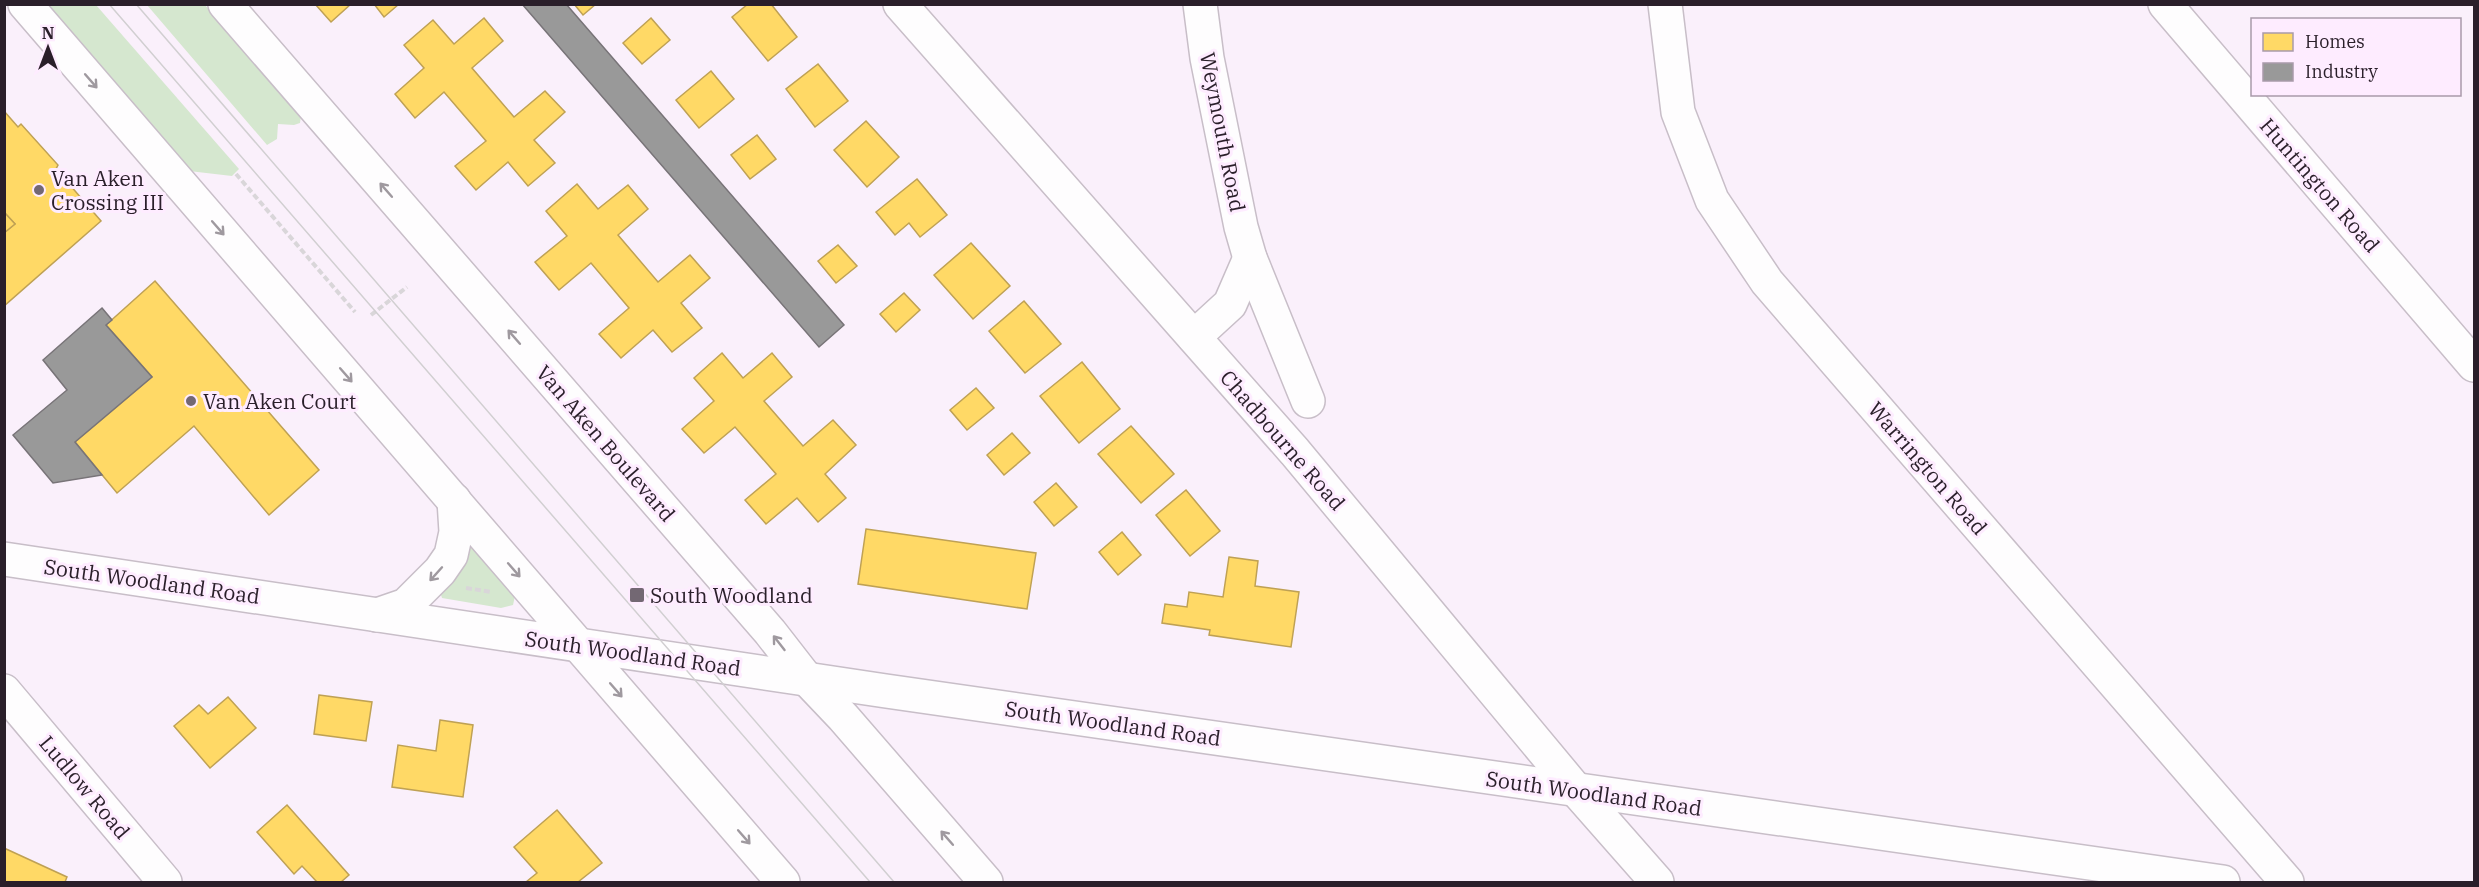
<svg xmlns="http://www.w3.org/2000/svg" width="2479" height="887" font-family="'IBM Plex Serif',serif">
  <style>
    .green { fill: #d5e7cf }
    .homes { fill: #ffd966; stroke: #bfa154; stroke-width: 1.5 }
    .industry { fill: #999; stroke: #787478; stroke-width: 1.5 }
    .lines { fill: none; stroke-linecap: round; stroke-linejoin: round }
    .street-casing { stroke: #c8bec8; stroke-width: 36 }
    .secondary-casing { stroke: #c8bec8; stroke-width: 36 }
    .path { stroke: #d9d6d9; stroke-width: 4; stroke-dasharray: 6 3; stroke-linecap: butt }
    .street { stroke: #fefdfe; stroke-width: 33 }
    .secondary { stroke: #fefdfe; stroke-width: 33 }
    .tram { stroke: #d1cfd1; stroke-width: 1.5 }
    .oneway { stroke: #9f999f }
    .poi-dot { fill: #736873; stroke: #feecff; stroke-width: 2 }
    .labels { text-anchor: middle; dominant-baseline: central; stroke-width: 6; stroke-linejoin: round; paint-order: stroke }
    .street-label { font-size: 21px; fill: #2a1f2a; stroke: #feecff }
    .poi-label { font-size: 21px; fill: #2a1f2a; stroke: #feecff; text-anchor: start }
  </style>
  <rect width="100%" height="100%" fill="#faf0fb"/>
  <g class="green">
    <polygon points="43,5 96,5 239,169 232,176 189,171"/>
    <polygon points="147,5 205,5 301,116 300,123 294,125 278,124 277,139 267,145"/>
    <polygon points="469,546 476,549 515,596 513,605 501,608 442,598 441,595 464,550"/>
  </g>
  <g class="homes">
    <polygon points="315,4 351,4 331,22"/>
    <polygon points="374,4 399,4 384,17"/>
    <polygon points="574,4 596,4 583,15"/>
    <polygon points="748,4 771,4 797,37 768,61 732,17"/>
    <polygon points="484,18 503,41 472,68 514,117 545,91 565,112 534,140 555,163 528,186 508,162 476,190 455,166 486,141 444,92 415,118 395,94 424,68 404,45 433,20 454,44"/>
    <polygon points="651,18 670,40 642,64 623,43"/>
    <polygon points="818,64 848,101 815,127 786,89"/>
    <polygon points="711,71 734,99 699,128 676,100"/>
    <polygon points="4,111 18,127 21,124 58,165 56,169 101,221 4,306 4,233 15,224 4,212"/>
    <polygon points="866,121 899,157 867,187 834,150"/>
    <polygon points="757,135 776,159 750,179 731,155"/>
    <polygon points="917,179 947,215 920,237 909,223 895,235 876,212"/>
    <polygon points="577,184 598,209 628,185 648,209 618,235 658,282 690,255 710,278 681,303 702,328 672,352 653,330 621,358 599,334 629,308 591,263 559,290 535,262 567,236 546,211"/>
    <polygon points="4,212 15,224 4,233"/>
    <polygon points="971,243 1010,286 973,319 934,275"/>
    <polygon points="838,245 857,266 836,283 818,261"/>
    <polygon points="155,281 319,470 269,515 194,426 117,493 75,442 152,377 106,325"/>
    <polygon points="904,293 920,310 896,332 880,314"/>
    <polygon points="1024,301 1061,344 1025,373 989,331"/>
    <polygon points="722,353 743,378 772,353 792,377 764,401 803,446 833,420 856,445 825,474 846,498 818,522 797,498 766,524 745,500 776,474 735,427 704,453 682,429 714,401 694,378"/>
    <polygon points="1082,362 1120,409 1079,443 1040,396"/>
    <polygon points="976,388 994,408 967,430 950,410"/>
    <polygon points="1131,426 1174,474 1141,503 1098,454"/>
    <polygon points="1012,433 1030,453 1004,475 987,455"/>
    <polygon points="1056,483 1077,507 1054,526 1034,502"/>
    <polygon points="1186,490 1220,531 1190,556 1156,515"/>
    <polygon points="866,529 1036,553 1027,609 858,584"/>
    <polygon points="1122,532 1141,555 1118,575 1099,552"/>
    <polygon points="1229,557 1258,561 1255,586 1299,592 1291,647 1209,635 1210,630 1162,623 1165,604 1187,607 1189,592 1223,597"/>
    <polygon points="319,695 372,702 366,741 314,734"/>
    <polygon points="228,697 256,728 210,768 174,726 199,705 208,714"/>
    <polygon points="440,720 473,725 463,797 392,787 398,745 436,751"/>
    <polygon points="287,805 349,875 341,882 317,882 302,866 294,874 257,832"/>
    <polygon points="557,810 602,863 578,882 526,882 537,873 514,847"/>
    <polygon points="4,848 67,877 65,882 4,882"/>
  </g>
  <g class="industry">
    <polygon points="522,4 566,4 844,325 819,347"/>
    <polygon points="102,308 112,320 106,325 152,377 75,442 102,475 53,483 13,435 67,390 43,360"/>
  </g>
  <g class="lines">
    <g class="street-casing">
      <g id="street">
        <polyline points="900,4 1295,452 1577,791 1657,882"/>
        <polyline points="1200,4 1207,58 1241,227 1250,258 1308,401"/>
        <polyline points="1665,4 1678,112 1712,200 1767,282 2287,882"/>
        <polyline points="2165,4 2474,365"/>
        <polyline points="1194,337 1230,304 1250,258"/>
        <polyline points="4,691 165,882"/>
      </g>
    </g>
    <g class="secondary-casing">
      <g id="secondary">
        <polyline points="25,4 783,882"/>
        <polyline points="225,4 770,632 805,677 843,717 986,882"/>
        <polyline points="4,559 886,691 2223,882"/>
        <polyline points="377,615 406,605 440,571 451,555 456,532 454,500"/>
      </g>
    </g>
    <g class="path">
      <polyline points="236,174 355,312"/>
      <polyline points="371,315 407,287"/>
      <polyline points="466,588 492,592"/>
    </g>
    <use href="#street" class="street"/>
    <use href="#secondary" class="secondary"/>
    <g class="tram">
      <polyline points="109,4 870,882"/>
      <polyline points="136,4 894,882"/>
    </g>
  </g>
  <defs><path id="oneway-shaft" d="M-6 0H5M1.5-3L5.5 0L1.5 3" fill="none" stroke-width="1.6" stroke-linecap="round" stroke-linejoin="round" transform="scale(1.5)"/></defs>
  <g class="oneway">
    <use href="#oneway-shaft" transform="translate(91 81) rotate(49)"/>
    <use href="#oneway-shaft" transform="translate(386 190) rotate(-131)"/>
    <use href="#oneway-shaft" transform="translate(218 228) rotate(49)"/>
    <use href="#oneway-shaft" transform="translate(514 337) rotate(-131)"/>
    <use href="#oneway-shaft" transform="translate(346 375) rotate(49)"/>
    <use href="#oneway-shaft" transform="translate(514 570) rotate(49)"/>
    <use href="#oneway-shaft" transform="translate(436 574) rotate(132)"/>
    <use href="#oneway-shaft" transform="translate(779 643) rotate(-128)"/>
    <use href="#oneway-shaft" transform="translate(616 690) rotate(49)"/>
    <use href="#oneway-shaft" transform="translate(744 837) rotate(49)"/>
    <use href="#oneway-shaft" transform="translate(947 838) rotate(-131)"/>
  </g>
  <g class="poi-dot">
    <circle cx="39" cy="190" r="6"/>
    <circle cx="191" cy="401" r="6"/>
    <rect x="629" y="587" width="16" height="16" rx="3"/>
  </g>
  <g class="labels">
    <g class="street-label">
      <text transform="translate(1223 132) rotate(79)">Weymouth Road</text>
      <text transform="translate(2320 185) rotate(49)">Huntington Road</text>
      <text transform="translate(1283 440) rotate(49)">Chadbourne Road</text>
      <text transform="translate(606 443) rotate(49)">Van Aken Boulevard</text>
      <text transform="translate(1928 468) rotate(49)">Warrington Road</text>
      <text transform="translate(152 581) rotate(8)">South Woodland Road</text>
      <text transform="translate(633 653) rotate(8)">South Woodland Road</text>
      <text transform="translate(1113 723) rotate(8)">South Woodland Road</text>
      <text transform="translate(85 787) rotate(50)">Ludlow Road</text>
      <text transform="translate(1594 793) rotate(8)">South Woodland Road</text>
    </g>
    <g class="poi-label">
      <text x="51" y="178">Van Aken<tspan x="51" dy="24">Crossing III</tspan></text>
      <text x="203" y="401">Van Aken Court</text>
      <text x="650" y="595">South Woodland</text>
    </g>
  </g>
  <rect width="2479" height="887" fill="none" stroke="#2a1f2a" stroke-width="12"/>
  <rect x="2251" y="18" width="210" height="78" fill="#feecff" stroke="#a99aaa" stroke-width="1.5"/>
  <rect x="2263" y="33" width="30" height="18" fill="#ffd966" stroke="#a99aaa" stroke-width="1.5"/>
  <text x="2305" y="48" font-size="18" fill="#2a1f2a">Homes</text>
  <rect x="2263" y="63" width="30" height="18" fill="#999999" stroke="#a99aaa" stroke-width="1.5"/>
  <text x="2305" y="78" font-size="18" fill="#2a1f2a">Industry</text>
  <g transform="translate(48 48)" stroke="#feecff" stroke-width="4.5" paint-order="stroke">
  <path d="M0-4.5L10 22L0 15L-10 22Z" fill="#2a1f2a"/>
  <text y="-9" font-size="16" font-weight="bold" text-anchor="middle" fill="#2a1f2a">N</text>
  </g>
</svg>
